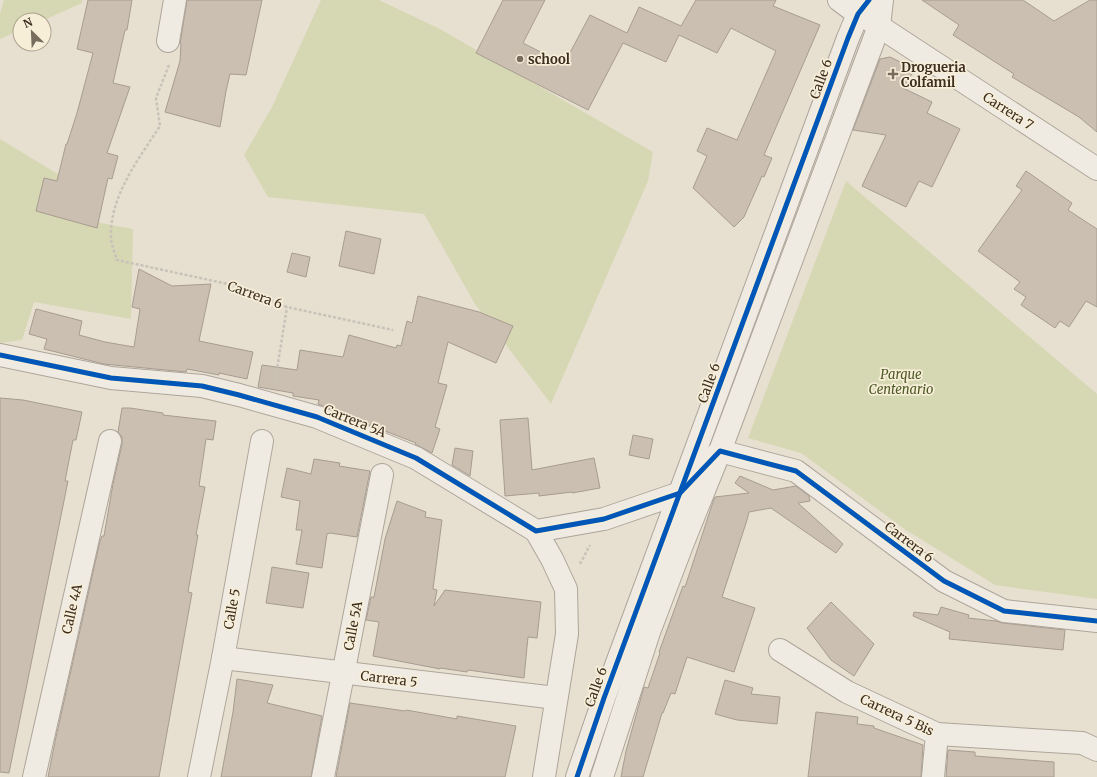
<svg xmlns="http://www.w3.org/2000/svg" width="1097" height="777" font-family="Merriweather,serif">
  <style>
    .green { fill: #d6d7b3 }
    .building { fill: #cbbfb2; stroke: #a89c90 }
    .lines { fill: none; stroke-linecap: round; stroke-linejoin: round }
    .minor-casing { stroke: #ada599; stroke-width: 24 }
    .tertiary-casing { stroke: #ada599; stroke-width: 24 }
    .path { stroke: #c8c2b9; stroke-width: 2.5; stroke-dasharray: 3 2; stroke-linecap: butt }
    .minor { stroke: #efebe3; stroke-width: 22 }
    .tertiary { stroke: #efebe3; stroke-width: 22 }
    .cycleway-casing { stroke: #f7eed8; stroke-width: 8 }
    .cycleway { stroke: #0057b8; stroke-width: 5 }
    .poi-dot { fill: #786c5e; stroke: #f7eed8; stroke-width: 1.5 }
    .labels { text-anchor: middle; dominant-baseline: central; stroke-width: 3.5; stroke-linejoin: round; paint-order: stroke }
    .poi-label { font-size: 13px; font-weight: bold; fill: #3d2e20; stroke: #f7eed8; text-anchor: start }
    .street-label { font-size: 13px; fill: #3d2e20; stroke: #f7eed8 }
    .park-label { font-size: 13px; font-style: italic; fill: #4d5a26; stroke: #f7eed8 }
  </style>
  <rect width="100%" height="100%" fill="#e7e0d1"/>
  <g class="green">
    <polygon points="4,0 82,0 82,3 44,20 20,20 20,30 0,39 0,14"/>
    <polygon points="321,0 379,0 440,29 653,152 648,181 551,404 475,304 424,214 268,197 244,155 272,107"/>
    <polygon points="0,139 61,176 36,211 133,229 131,319 34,302 22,340 0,343"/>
    <polygon points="846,181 1097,394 1097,599 995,585 906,530 801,453 748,438"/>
  </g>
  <g class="building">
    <polygon points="88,0 132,0 127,30 125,30 113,83 130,87 107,153 118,156 112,179 108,178 97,228 36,211 44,178 57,181 66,144 67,144 77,113 93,53 77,49"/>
    <polygon points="187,0 262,0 246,75 230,74 226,91 220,127 165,112 180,61 181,44 180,44"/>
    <polygon points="503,0 545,0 523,43 564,64 590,15 627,33 639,7 681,26 696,0 776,0 773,6 820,25 764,155 772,158 764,177 762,176 744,217 734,227 693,188 707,156 697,151 707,128 737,140 776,51 731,28 717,53 679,35 666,62 623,43 588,110 476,53"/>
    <polygon points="922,0 1023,0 1054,21 1090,0 1097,0 1097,132 1079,117 1012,77 1014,74 953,35 959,25"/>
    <polygon points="890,57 915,69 903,88 932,102 927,113 960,129 932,187 919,181 906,207 862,186 886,135 853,130 880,59"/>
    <polygon points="1026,171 1072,203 1068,210 1097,229 1097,307 1086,301 1069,327 1060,321 1055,328 1021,305 1026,297 1014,289 1020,282 978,251 1022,190 1016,186"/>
    <polygon points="346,231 381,239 374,274 339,266"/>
    <polygon points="292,253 310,257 306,277 287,272"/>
    <polygon points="139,269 172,286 211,284 199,341 253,352 247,379 219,373 219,375 187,369 186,372 104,364 44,349 47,339 29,334 36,309 82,321 79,335 105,342 134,347 140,309 132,307"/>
    <polygon points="418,296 479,312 513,326 496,363 448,342 438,383 447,385 435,427 440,429 432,453 415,444 416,443 367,424 368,422 351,417 318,404 319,400 293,396 293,393 258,387 262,365 297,370 300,350 343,357 349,335 396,348 397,345 401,346 407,321 412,323"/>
    <polygon points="0,398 23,400 82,412 76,440 73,440 65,481 68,481 9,773 0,772"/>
    <polygon points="122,408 130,408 163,413 163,415 216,421 213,440 206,439 199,486 205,487 196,535 198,535 188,592 192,593 159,777 48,777 56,737 100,541 102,536 104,536 113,484 122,444 122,437 118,432"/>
    <polygon points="528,418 532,470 594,458 600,488 572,493 572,492 539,496 539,493 505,496 500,420"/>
    <polygon points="633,435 653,439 649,459 629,455"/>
    <polygon points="455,448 473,451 470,476 452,465"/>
    <polygon points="314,459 340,463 339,466 370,471 357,537 330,533 327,534 322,568 296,564 302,530 296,530 300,501 281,497 287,468 311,474"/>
    <polygon points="740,476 773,490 796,486 809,496 810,501 798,503 843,544 836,553 771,508 749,512 747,520 722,597 755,608 734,672 687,657 675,694 671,693 663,713 662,713 643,777 621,777 626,751 644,687 648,688 660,653 659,652 683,586 685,587 713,502 715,497 749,493 735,483"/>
    <polygon points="397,501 426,512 425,517 442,520 433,589 437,590 434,606 445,590 541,602 537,638 528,637 524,678 468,670 467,672 440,668 440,669 373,656 379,622 366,620 371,597 374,597 385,539"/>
    <polygon points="272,567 309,573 303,608 266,603"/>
    <polygon points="831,602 874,644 854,676 831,660 807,628"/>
    <polygon points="941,607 969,615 968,618 996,621 1003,623 1065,630 1063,650 949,639 950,632 913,616 914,612 938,615"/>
    <polygon points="237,679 273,685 267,703 322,716 311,777 221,777 233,712"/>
    <polygon points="725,680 753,688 751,694 780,697 777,724 737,720 715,714"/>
    <polygon points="350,703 405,711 406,710 457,719 457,716 516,726 505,777 336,777"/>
    <polygon points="816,712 858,717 857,724 874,726 874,728 923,745 921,777 808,777"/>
    <polygon points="948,750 975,752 975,756 1054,762 1054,777 946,777"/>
  </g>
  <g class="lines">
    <g class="minor-casing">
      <g id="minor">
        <polyline points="839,0 858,14"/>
        <polyline points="168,41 175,0"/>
        <polyline points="0,355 111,378 202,386 239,395 317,417 416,458 536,531 604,519 680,493 720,451 796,471 944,581 1004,611 1097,621"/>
        <polyline points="536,531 552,559 566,589 567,634 544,777"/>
        <polyline points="780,650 847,692 937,734 1082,743 1097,750"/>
        <polyline points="223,658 556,698"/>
        <polyline points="34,777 110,441"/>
        <polyline points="199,777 223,658 262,441"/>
        <polyline points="323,777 382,475"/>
        <polyline points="933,777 937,734"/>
      </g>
    </g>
    <g class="tertiary-casing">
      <g id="tertiary">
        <polyline points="868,19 1097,169"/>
        <polyline points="577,777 604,698 848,38 858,14 869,0"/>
        <polyline points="602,777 649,632 682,545 720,451 879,26 882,0"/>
      </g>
    </g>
    <g class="path">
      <path d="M 169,65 L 156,98 L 160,126 C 138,160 109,197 111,239 C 112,246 115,254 117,260 L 237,286 L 287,307 L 393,330"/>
      <polyline points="275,382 287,307"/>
      <polyline points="580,564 590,545"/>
    </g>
    <use href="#minor" class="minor"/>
    <use href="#tertiary" class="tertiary"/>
    <g class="cycleway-casing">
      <g id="cycleway">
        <polyline points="0,355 111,378 202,386 239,395 317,417 416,458 536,531 604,519 680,493 720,451 796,471 944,581 1004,611 1097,621"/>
        <polyline points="577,777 604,698 848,38 858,14 869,0"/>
      </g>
    </g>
    <use href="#cycleway" class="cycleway"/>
  </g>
  <g class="poi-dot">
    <circle cx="520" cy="59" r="4"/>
    <path d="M891 68h4v4h4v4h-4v4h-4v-4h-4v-4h4z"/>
  </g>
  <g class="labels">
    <g class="poi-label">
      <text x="528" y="59">school</text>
      <text x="901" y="67">Drogueria<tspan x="901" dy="15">Colfamil</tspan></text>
    </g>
    <g class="street-label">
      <text transform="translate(821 79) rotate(-70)">Calle 6</text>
      <text transform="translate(1008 111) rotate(33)">Carrera 7</text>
      <text transform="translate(255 295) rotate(20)">Carrera 6</text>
      <text transform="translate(709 383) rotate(-70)">Calle 6</text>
      <text transform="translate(355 421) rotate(22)">Carrera 5A</text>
      <text transform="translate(909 542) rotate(37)">Carrera 6</text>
      <text transform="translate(72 609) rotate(-77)">Calle 4A</text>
      <text transform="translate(232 609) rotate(-80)">Calle 5</text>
      <text transform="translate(353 626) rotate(-79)">Calle 5A</text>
      <text transform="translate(389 679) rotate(7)">Carrera 5</text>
      <text transform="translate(596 687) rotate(-70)">Calle 6</text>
      <text transform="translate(897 715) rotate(25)">Carrera 5 Bis</text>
    </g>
    <g class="park-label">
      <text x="901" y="374">Parque<tspan x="901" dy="15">Centenario</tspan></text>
    </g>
  </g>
  <g transform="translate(32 32) rotate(336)"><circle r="19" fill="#f7eed8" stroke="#ada18e"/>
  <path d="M0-3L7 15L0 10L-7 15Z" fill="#786c5e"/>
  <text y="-6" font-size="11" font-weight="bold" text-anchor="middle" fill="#3d2e20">N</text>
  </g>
</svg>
